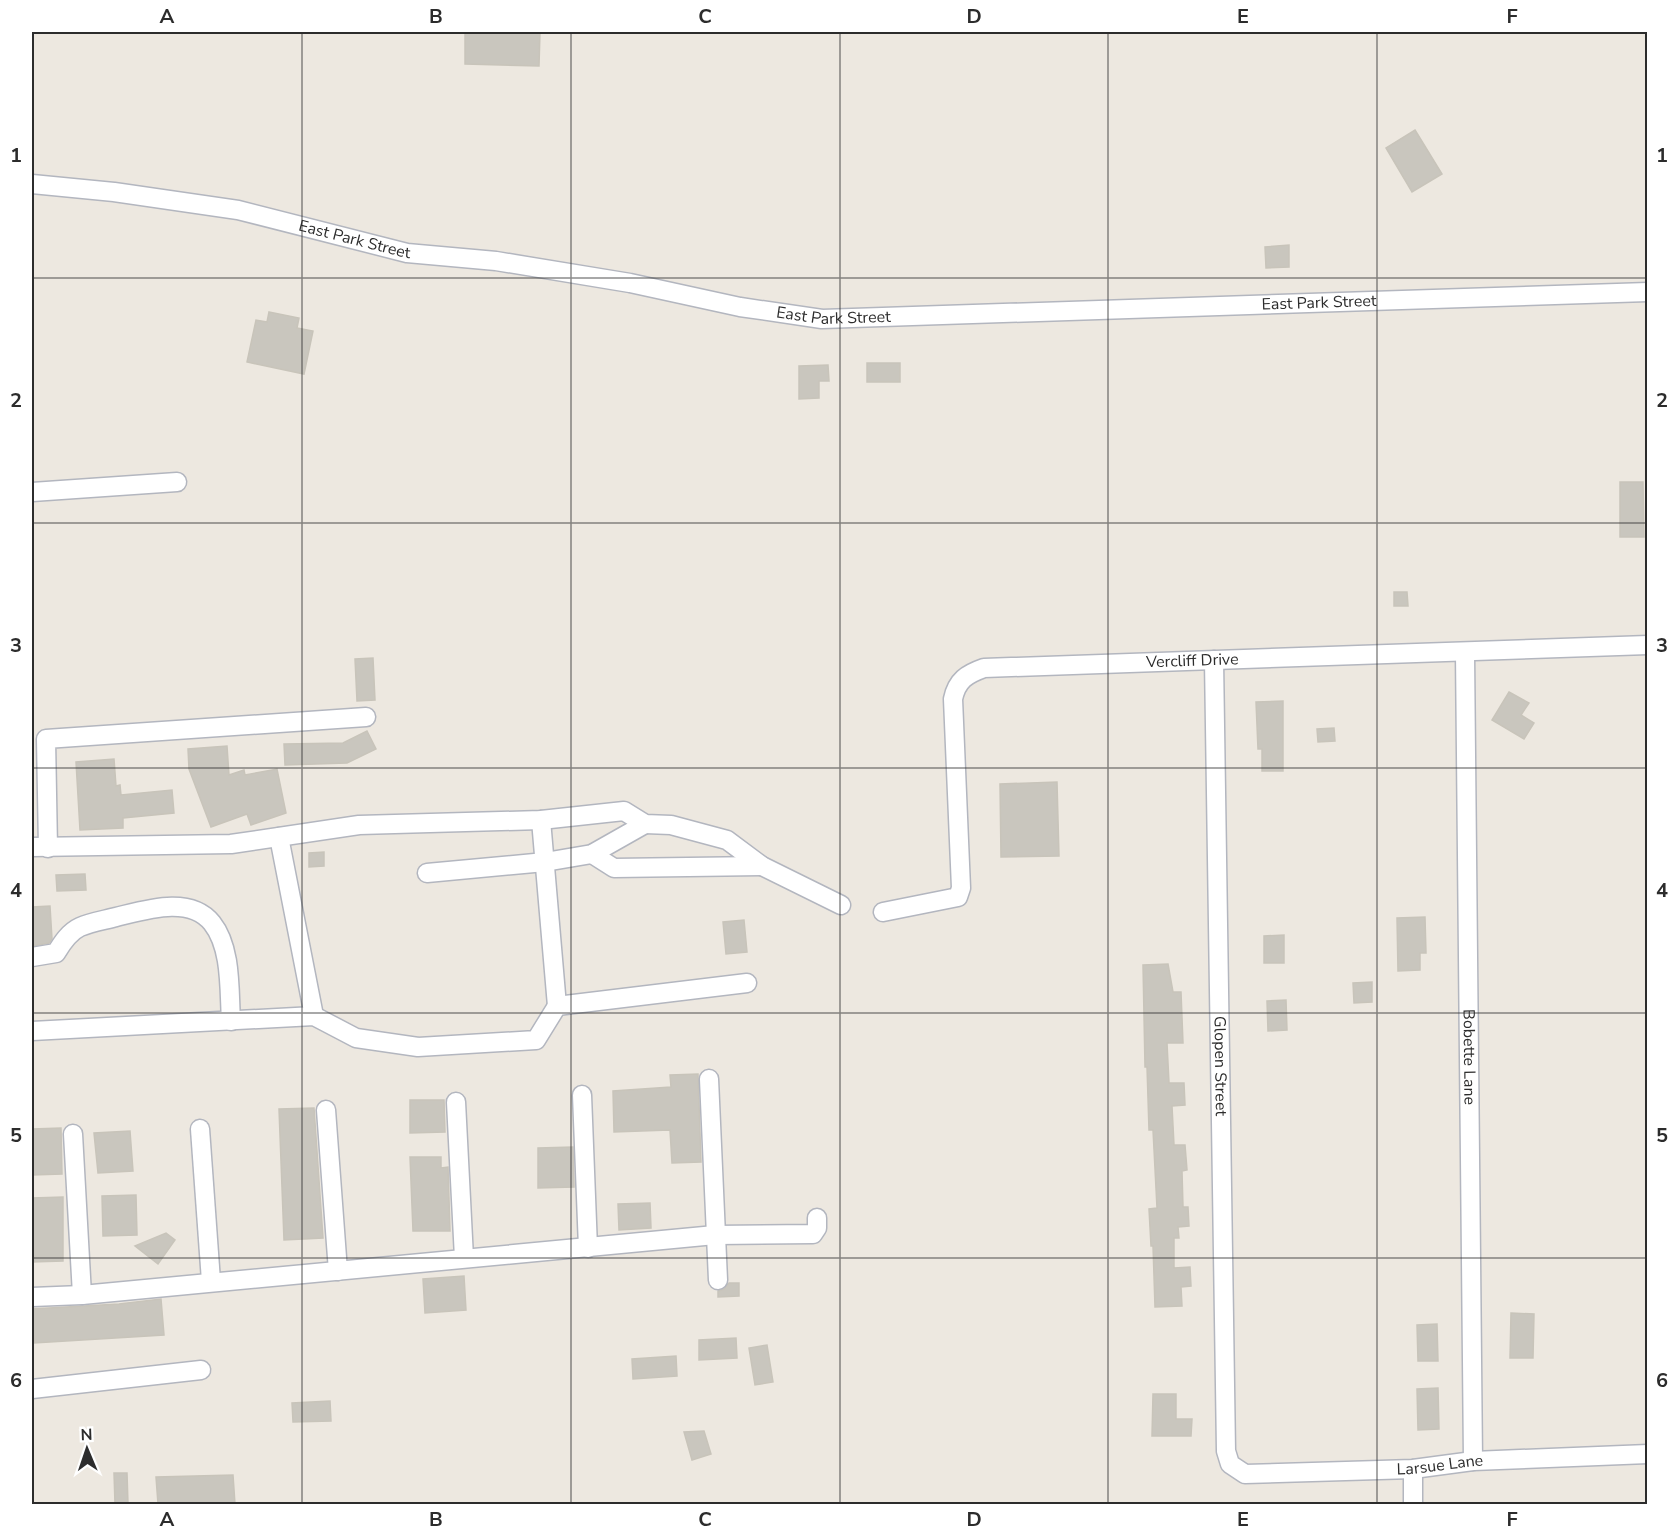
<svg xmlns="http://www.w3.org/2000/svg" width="1679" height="1536" font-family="'Nunito Sans',sans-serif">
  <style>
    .building { fill: #c9c6be; stroke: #c8c4ba; stroke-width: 1.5 }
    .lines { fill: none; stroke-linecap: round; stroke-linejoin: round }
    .minor-casing { stroke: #b3b6bf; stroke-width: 21 }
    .minor { stroke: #fff; stroke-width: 18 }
    .grid { fill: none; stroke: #2c2c2c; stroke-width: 1.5; stroke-opacity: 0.55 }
    .labels { text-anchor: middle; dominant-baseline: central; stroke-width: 4.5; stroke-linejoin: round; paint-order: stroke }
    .street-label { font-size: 16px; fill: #2c2c2c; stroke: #fff }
    .neatline { fill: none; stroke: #2c2c2c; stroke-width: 2 }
    .grid-label { font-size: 20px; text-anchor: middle; font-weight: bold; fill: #2c2c2c }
  </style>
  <rect width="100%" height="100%" fill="#ede8e0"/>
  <g class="building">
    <polygon points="465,32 540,32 539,66 465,64"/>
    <polygon points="1415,130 1442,174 1412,192 1386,148"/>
    <polygon points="1289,245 1289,267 1266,268 1265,247"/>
    <polygon points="269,312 299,318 297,328 313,331 304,374 247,362 256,320 267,322"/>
    <rect x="867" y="363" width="33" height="19"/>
    <polygon points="828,365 829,381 819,381 819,398 799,399 799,366"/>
    <polygon points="1620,482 1643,482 1644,537 1620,537"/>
    <polygon points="1394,592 1407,592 1408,606 1394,606"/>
    <polygon points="373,658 375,700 357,701 355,659"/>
    <polygon points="1509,692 1529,703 1521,715 1534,723 1524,739 1492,720"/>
    <polygon points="1283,701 1283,771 1262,771 1262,749 1258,749 1256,702"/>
    <polygon points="1334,728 1335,741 1318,742 1317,729"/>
    <polygon points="367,731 376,749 347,763 285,765 284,744 343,743"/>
    <polygon points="227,746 229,775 244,770 245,775 277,769 286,813 251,825 247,814 211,827 189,769 188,749"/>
    <polygon points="114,759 116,786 120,785 121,795 172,790 174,813 123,818 123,828 80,830 76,762"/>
    <polygon points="1057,782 1059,856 1001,857 1000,784"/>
    <polygon points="324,852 324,866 309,867 309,853"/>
    <polygon points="85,874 86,890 57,891 56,875"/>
    <polygon points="50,906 52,939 49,943 32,946 32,907"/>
    <polygon points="1425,917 1426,953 1420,953 1420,970 1398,971 1397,918"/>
    <polygon points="744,920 747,952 726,954 723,922"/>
    <polygon points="1284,935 1284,963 1264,963 1264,936"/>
    <polygon points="1168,964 1173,992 1181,992 1183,1043 1167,1043 1169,1083 1184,1083 1185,1105 1172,1106 1174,1145 1185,1145 1187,1170 1182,1171 1183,1207 1188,1207 1189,1226 1178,1227 1179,1238 1174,1238 1174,1268 1190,1267 1191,1286 1181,1287 1182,1306 1155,1307 1153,1246 1151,1246 1149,1209 1157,1208 1153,1130 1149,1130 1147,1067 1145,1067 1143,965"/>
    <polygon points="1372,982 1372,1002 1354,1003 1353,983"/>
    <polygon points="1286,1000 1287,1030 1268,1031 1267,1001"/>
    <polygon points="698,1074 701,1162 672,1163 670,1130 614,1132 613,1091 671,1087 670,1075"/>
    <polygon points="410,1100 444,1100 445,1132 410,1133"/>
    <polygon points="314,1108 323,1238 284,1240 279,1109"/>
    <polygon points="61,1128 62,1174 32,1175 32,1129"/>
    <polygon points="130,1131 133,1171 98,1173 94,1133"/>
    <polygon points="573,1147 574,1187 538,1188 538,1148"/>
    <polygon points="410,1157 441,1157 441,1168 448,1167 450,1231 413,1231"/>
    <polygon points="136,1195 137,1235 103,1236 102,1196"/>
    <polygon points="63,1197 63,1261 32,1262 32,1198"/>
    <polygon points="650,1203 651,1228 619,1230 618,1204"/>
    <polygon points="166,1233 175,1240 158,1264 135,1246"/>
    <polygon points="464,1276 466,1310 425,1313 423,1279"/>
    <polygon points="729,1283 739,1283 739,1296 718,1297 718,1291 724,1289"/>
    <polygon points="161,1299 164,1335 34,1343 32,1309 119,1304"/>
    <polygon points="1511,1313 1534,1314 1533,1358 1510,1358"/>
    <polygon points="1437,1324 1438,1361 1418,1361 1417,1325"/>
    <polygon points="736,1338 737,1358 699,1360 699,1340"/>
    <polygon points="767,1345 773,1382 755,1385 749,1348"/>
    <polygon points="676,1356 677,1376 633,1379 632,1359"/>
    <polygon points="1438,1388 1439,1429 1418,1430 1417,1389"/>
    <polygon points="1153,1394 1176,1394 1176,1419 1192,1419 1191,1436 1152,1436"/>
    <polygon points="330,1401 331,1421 293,1422 292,1403"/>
    <polygon points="704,1431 711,1454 692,1460 684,1432"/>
    <polygon points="114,1473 127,1473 128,1504 115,1504"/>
    <polygon points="233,1475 235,1504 158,1504 156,1477"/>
  </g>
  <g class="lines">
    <g class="minor-casing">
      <g id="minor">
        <path id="s1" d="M 32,184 L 114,192 L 238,210 L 407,253 L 496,261 L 630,283 L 740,307 L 822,319 L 1648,292"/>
        <polyline points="32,492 177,482"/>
        <path id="s2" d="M 1465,653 L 1473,1461"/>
        <path id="s3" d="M 1214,660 L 1226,1451 L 1230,1464 L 1245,1474 L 1413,1469 L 1473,1461 L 1648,1454"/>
        <polyline points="541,820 557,1006"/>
        <polyline points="279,837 314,1016"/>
        <polyline points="32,847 231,844 359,825 541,820 624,811 645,824 671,825 727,840 762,866 841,905"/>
        <polyline points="48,848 46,739 366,717"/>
        <polyline points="592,854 614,868 762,866"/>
        <polyline points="427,873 545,862 592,854 645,824"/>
        <path id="s4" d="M 883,912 L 958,897 L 961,888 L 953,699 C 957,680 967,674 984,668 L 1648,645"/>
        <path d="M 32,957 L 56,953 C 62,943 69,932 80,927 C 91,922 105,920 116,917 C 145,910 190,895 212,923 C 232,948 229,991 231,1021"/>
        <polyline points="32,1031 314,1016 356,1038 418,1047 536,1040 557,1006 747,983"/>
        <polyline points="709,1079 718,1280"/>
        <polyline points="582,1095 588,1248"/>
        <polyline points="456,1102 464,1258"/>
        <polyline points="326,1110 338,1271"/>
        <polyline points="200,1129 211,1281"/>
        <polyline points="73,1134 82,1295"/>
        <polyline points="32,1297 82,1295 715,1235 813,1234 817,1228 817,1218"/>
        <polyline points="32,1389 201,1370"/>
        <polyline points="1413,1469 1413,1504"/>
      </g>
    </g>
    <use href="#minor" class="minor"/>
  </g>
  <path class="grid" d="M 302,32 L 302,1504M 571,32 L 571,1504M 840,32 L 840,1504M 1108,32 L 1108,1504M 1377,32 L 1377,1504M 32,278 L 1648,278M 32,523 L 1648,523M 32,768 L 1648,768M 32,1013 L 1648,1013M 32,1258 L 1648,1258"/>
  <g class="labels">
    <g class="street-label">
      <text stroke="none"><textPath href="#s1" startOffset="328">East Park Street</textPath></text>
      <text stroke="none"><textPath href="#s1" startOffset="1300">East Park Street</textPath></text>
      <text stroke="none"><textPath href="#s1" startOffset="814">East Park Street</textPath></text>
      <text stroke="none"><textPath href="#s4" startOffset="530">Vercliff Drive</textPath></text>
      <text stroke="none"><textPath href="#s2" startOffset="404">Bobette Lane</textPath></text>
      <text stroke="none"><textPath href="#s3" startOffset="406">Glopen Street</textPath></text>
      <text stroke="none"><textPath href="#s3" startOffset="1018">Larsue Lane</textPath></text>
    </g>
  </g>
  <rect width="1679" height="1536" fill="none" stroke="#ffffff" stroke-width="66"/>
  <g transform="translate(87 1449) rotate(358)" stroke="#ffffff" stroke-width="4.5" paint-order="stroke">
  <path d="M0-4.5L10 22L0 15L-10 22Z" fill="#2c2c2c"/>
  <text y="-9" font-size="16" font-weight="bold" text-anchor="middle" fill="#2c2c2c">N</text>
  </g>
  <rect x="33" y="33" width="1613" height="1470" class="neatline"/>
  <g class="grid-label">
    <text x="167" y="23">A</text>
    <text x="436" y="23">B</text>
    <text x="705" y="23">C</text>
    <text x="974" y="23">D</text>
    <text x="1243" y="23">E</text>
    <text x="1512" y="23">F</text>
    <text x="16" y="162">1</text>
    <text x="1662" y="162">1</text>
    <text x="16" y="407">2</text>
    <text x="1662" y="407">2</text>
    <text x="16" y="652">3</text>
    <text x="1662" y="652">3</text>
    <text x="16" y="897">4</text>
    <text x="1662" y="897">4</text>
    <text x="16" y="1142">5</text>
    <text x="1662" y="1142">5</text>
    <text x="16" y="1387">6</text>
    <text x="1662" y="1387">6</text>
    <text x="167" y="1526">A</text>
    <text x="436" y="1526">B</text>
    <text x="705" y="1526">C</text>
    <text x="974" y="1526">D</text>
    <text x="1243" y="1526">E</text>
    <text x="1512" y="1526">F</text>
  </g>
</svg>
